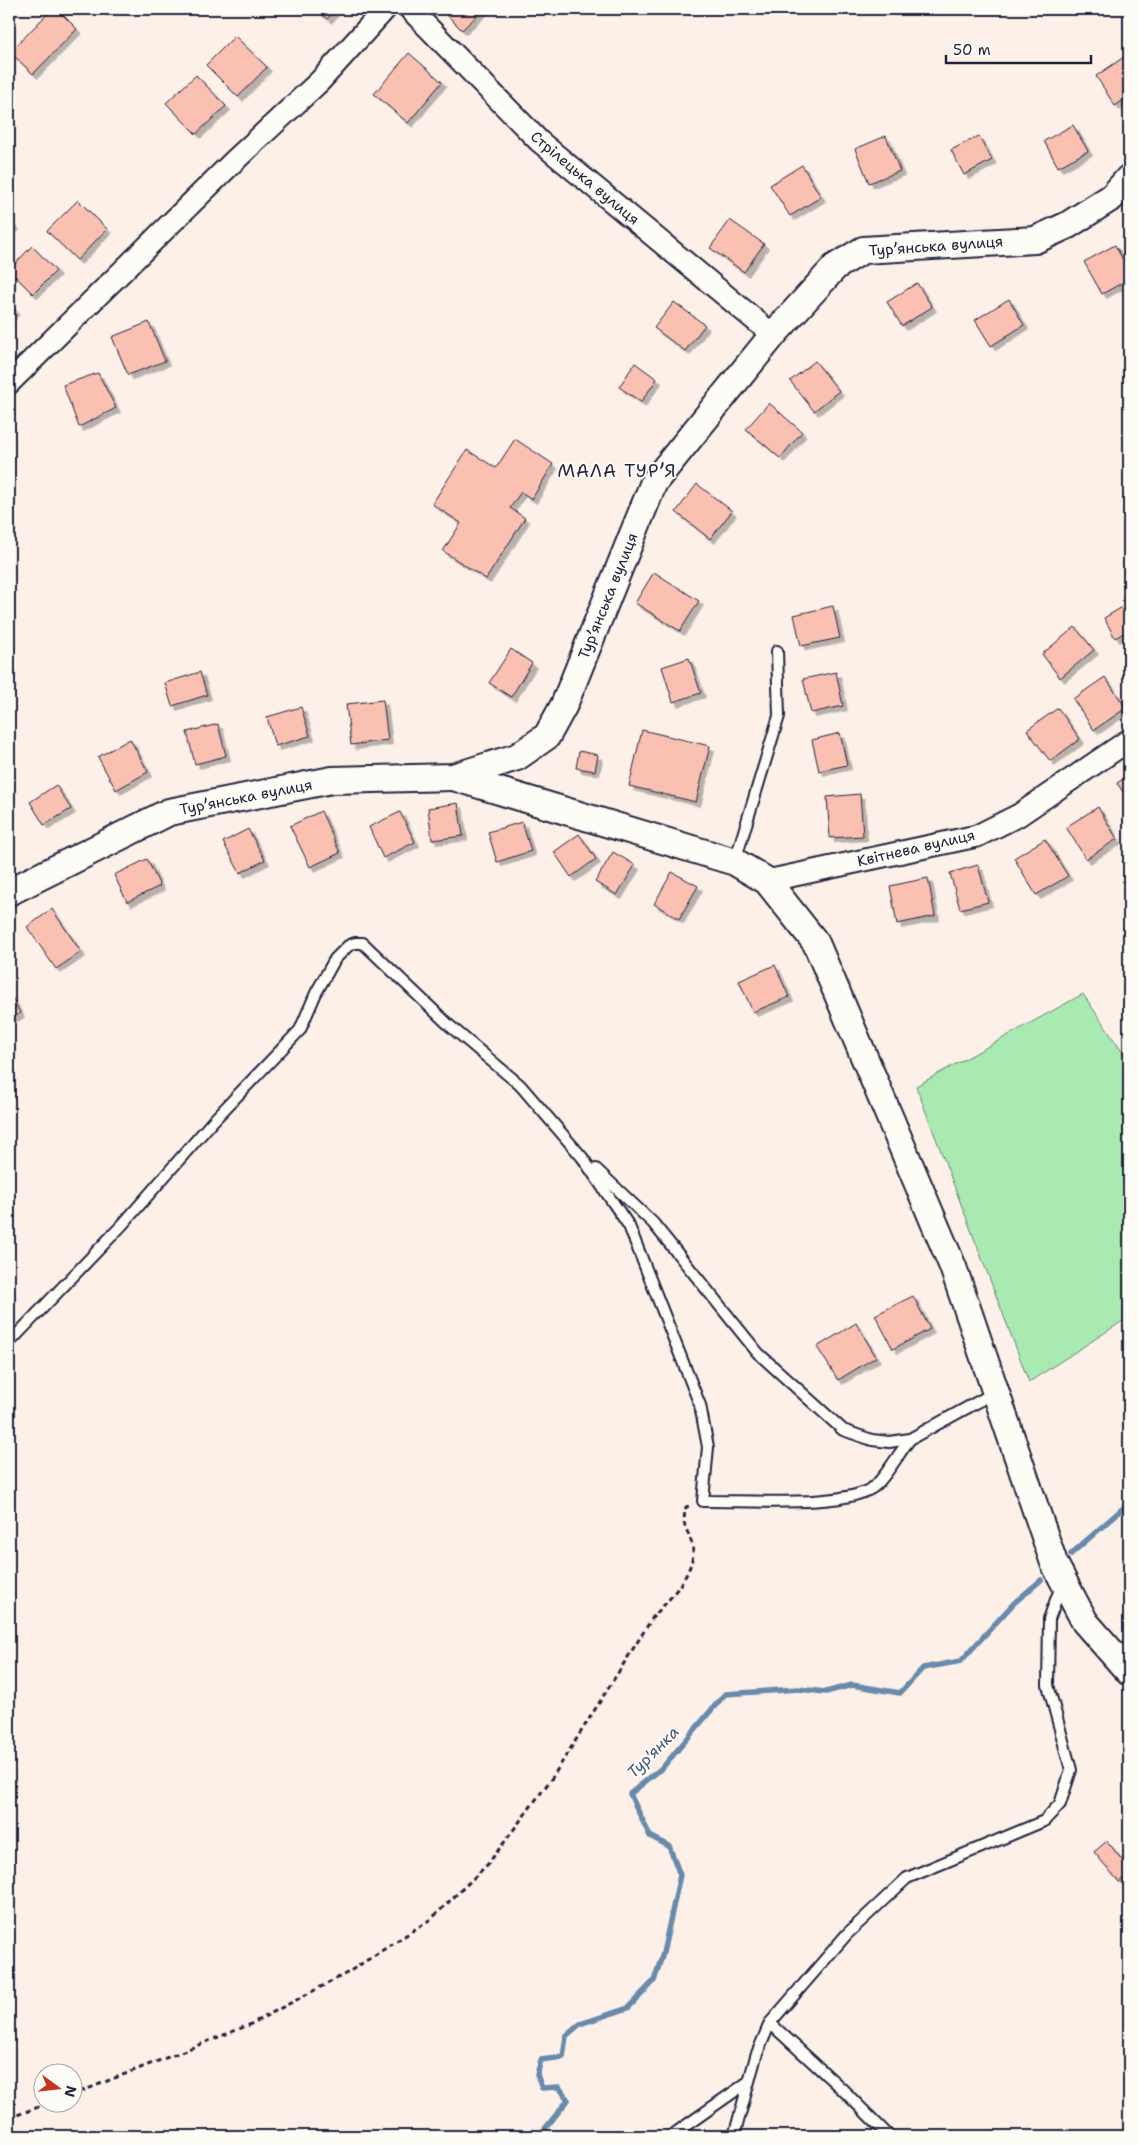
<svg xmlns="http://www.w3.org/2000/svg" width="1138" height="2145" font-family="'Shantell Sans',sans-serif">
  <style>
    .green { fill: #a9eab3; stroke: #668677 }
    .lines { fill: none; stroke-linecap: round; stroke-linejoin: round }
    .stream { stroke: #678aab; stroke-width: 5.5 }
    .building { fill: #fac0b2; stroke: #22223b; filter: url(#shadow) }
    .service-casing { stroke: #22223b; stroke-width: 14 }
    .minor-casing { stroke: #22223b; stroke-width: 25 }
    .tertiary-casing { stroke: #22223b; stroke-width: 30 }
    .path { stroke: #22223b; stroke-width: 3; stroke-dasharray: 5 4; stroke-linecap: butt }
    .service { stroke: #fdfcf7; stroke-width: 10 }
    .minor { stroke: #fdfcf7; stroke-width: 21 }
    .tertiary { stroke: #fdfcf7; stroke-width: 26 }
    .labels { text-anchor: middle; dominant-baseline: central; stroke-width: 4; stroke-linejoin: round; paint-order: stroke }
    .street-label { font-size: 15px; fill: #22223b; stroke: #fdfcf7 }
    .water-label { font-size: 16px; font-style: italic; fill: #445673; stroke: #fdfcf7 }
    .quarter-label { font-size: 18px; letter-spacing: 1px; fill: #22223b; stroke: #fdfcf7 }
  </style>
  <defs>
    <filter id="shadow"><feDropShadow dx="4.5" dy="4.5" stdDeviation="0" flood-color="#0004"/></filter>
  </defs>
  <rect width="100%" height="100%" fill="#fcf0e9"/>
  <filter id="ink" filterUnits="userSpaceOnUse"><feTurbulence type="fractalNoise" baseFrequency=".02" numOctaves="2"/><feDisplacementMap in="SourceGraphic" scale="10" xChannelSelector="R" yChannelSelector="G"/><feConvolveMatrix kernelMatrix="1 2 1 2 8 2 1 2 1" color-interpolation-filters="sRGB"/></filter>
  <g filter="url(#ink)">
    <polygon class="green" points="1083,994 1129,1062 1129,1317 1029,1382 916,1086"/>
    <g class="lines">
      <g class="stream">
        <polyline points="1071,1554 1129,1503"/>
        <polyline points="535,2136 544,2130 568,2100 559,2087 542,2088 537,2075 541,2060 563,2057 566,2036 580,2024 628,2008 654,1981 663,1953 680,1875 669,1846 650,1836 630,1794 663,1767 725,1694 798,1689 826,1692 852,1685 900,1693 923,1668 961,1661 1014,1603 1041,1580"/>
      </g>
    </g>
    <g class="building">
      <polygon points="52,9 57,9 77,29 33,74 10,52"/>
      <polygon points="316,9 336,9 327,19"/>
      <polygon points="441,9 484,9 462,30"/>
      <polygon points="235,36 267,67 238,97 206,65"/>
      <polygon points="409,53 442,82 408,123 374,94"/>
      <polygon points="1124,57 1129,65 1129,96 1115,106 1096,76"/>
      <polygon points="196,75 226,106 196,134 166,103"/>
      <polygon points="1073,125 1088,151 1058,167 1044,141"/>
      <polygon points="886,136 900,171 869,183 855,149"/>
      <polygon points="979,136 992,160 964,175 951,150"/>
      <polygon points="802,165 821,197 790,216 770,185"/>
      <polygon points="78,200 107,229 77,260 47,231"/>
      <polygon points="9,219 15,225 9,232"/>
      <polygon points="730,220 764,244 744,272 710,248"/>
      <polygon points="1115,245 1129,271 1129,279 1102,294 1084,262"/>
      <polygon points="32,246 56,271 33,294 9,270"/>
      <polygon points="917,283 932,307 902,326 887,302"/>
      <polygon points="1009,299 1024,325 991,346 975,320"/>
      <polygon points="674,302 705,325 685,351 654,328"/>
      <polygon points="9,303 15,310 9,317"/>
      <polygon points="149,322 165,361 128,375 112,337"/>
      <polygon points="815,361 839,391 814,411 790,381"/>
      <polygon points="635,363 657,379 641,402 619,387"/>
      <polygon points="98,373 116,408 79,427 63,385"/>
      <polygon points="769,403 802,432 780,458 746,429"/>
      <polygon points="515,439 553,464 532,499 521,492 510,508 525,518 486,579 443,551 461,523 432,504 467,450 496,468"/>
      <polygon points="697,484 732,511 710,539 676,512"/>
      <polygon points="654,572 699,601 680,631 635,603"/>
      <polygon points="1129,603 1129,630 1115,638 1104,618"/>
      <polygon points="833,606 840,638 801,646 794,615"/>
      <polygon points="1075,627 1094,650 1060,678 1042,654"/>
      <polygon points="511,649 532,663 511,697 489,683"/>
      <polygon points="689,658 701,693 673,702 662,667"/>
      <polygon points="200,672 207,695 172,706 165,683"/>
      <polygon points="836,672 843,706 811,713 803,679"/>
      <polygon points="1105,677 1126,708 1094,730 1073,699"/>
      <polygon points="383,700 388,740 351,745 346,704"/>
      <polygon points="301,707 310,736 275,746 267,717"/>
      <polygon points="1058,708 1080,739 1050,761 1027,730"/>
      <polygon points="218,724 226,756 195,764 187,732"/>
      <polygon points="642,730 710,746 696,802 629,786"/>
      <polygon points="840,733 847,765 819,771 812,740"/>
      <polygon points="130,739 148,772 116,790 98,757"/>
      <polygon points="579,751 598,755 595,771 576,768"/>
      <polygon points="1129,775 1129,801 1117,783"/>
      <polygon points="56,785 71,809 44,825 30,802"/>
      <polygon points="860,794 863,836 830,838 827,797"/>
      <polygon points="458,803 463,836 432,840 428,808"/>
      <polygon points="1098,807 1117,839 1086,859 1066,827"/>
      <polygon points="321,811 340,853 310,867 290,826"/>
      <polygon points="400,812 415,842 383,858 369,827"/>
      <polygon points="522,822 531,851 497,862 488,832"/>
      <polygon points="248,829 265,860 240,873 223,842"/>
      <polygon points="579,834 596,859 571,877 554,852"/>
      <polygon points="1045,839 1068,876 1036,895 1014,858"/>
      <polygon points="613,852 635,865 617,895 595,882"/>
      <polygon points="147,859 160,886 127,902 114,875"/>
      <polygon points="978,865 988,902 960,909 950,873"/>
      <polygon points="672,872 698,886 679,919 654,904"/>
      <polygon points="928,878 935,916 897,924 890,886"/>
      <polygon points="52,909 81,952 56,969 27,927"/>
      <polygon points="775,965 789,997 753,1012 739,981"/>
      <polygon points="11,996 20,1013 9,1019 9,997"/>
      <polygon points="913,1296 930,1329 893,1349 875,1315"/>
      <polygon points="856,1323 876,1357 838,1380 817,1347"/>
      <polygon points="1107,1841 1129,1869 1129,1874 1119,1882 1094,1852"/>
    </g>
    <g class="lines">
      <g class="service-casing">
        <g id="service">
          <polyline points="735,861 779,716 777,651"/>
          <polyline points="596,1169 653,1223 758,1353 843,1430 872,1440 889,1442 910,1439 994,1393"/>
          <path d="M 9,1343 L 123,1224 L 213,1121 L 300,1030 L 316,993 L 335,959 L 348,946 L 355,943 L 363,943 L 450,1026 L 520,1085 L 582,1157 L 629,1226 L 700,1405 L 708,1447 L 703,1501 C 740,1500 851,1509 876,1485 C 889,1472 899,1453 910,1439"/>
          <polyline points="770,2023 843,2090 889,2136"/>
          <polyline points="671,2136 748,2082"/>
          <polyline points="734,2136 756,2056 770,2023 847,1934 907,1878 1044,1821 1060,1804 1071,1770 1048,1685 1049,1619 1061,1586"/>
        </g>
      </g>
      <g class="minor-casing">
        <g id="minor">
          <polyline points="410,9 539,141 773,335"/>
          <polyline points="9,383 233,162 320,81 385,9"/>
          <polyline points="767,881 977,836 1019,815 1129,740"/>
        </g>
      </g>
      <g class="tertiary-casing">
        <g id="tertiary">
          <polyline points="453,777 735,862 767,881 816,943 953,1267 1054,1563 1085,1622 1129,1672"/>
          <polyline points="9,892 169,812 332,780 453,777 517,757 547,736 564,705 654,482 773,335 835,267 863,250 1035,240 1068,225 1112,197 1129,178"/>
        </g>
      </g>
      <g class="path">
        <path d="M 72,2095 L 249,2025 L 347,1973 L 431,1919 L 488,1864 L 552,1778 L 653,1617 C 668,1601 699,1569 692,1544 C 687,1526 681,1529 686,1507 L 690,1506"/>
        <polyline points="9,2118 52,2102"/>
      </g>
      <use href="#service" class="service"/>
      <use href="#minor" class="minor"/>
      <use href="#tertiary" class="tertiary"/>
    </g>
  </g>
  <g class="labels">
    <g class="street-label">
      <text transform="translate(585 178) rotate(40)">Стрілецька вулиця</text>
      <text transform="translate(936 246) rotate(-4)">Турʼянська вулиця</text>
      <text transform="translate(608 596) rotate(-68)">Турʼянська вулиця</text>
      <text transform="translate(246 797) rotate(-11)">Турʼянська вулиця</text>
      <text transform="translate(916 848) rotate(-13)">Квітнева вулиця</text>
    </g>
    <g class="water-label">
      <text transform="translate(653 1752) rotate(-45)">Тур'янка</text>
    </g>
    <g class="quarter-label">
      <text x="617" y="471">МАЛА ТУР’Я</text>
    </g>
  </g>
  <rect width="1138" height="2145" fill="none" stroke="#fdfcf7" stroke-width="30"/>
  <rect x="15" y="15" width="1108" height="2115" fill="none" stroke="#22223b" stroke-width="2" filter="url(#ink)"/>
  <g transform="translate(58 2088) rotate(105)"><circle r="24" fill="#fdfcf7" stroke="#a5a5ac"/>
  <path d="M0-4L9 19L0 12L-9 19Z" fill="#c8321e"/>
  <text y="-8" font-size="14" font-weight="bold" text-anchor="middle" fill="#22223b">N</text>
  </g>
  <path d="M946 55v8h145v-8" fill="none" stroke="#22223b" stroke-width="2.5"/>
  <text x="953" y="55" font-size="15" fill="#22223b" stroke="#fdfcf7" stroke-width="4" paint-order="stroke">50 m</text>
</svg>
